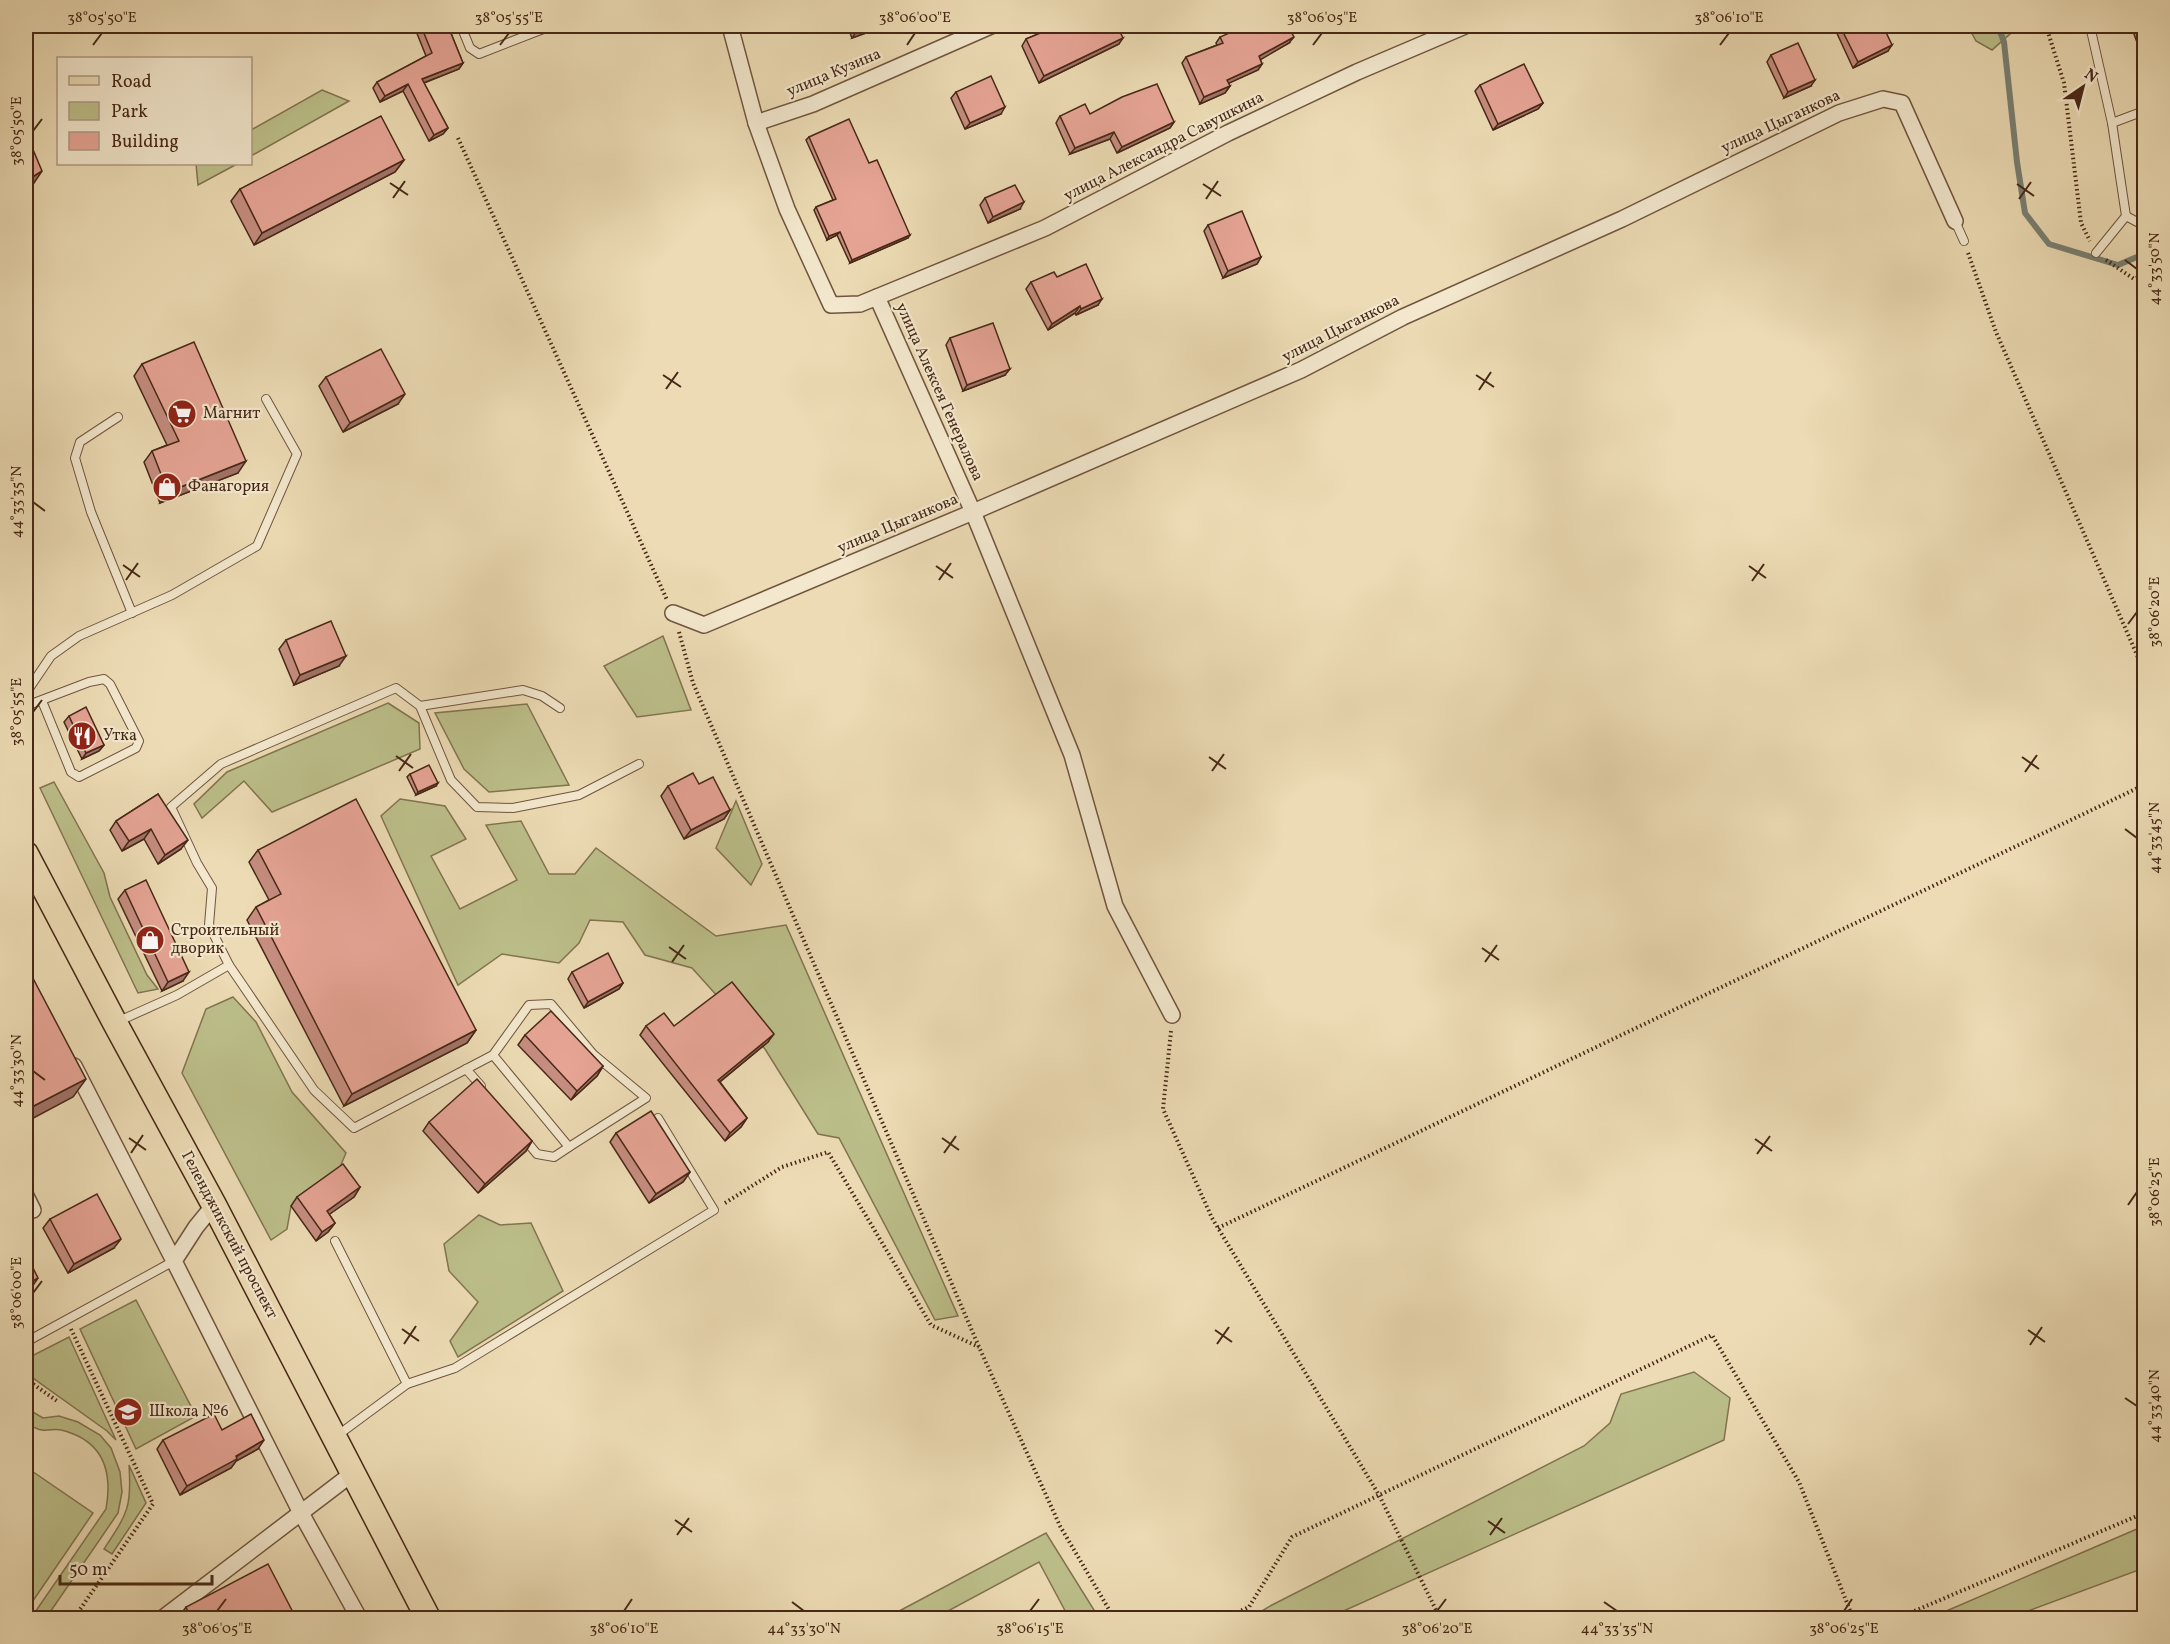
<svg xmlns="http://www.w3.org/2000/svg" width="2170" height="1644" font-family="Vollkorn,serif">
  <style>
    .green { fill: #bcbf8a; stroke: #827450; stroke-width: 1.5 }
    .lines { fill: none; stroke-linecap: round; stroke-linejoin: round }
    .stream { stroke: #788073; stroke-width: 6 }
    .service-casing { stroke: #70553e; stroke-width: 10 }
    .minor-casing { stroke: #70553e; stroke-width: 18 }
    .primary-casing { stroke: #472816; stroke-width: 27 }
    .path { stroke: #472816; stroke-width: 4; stroke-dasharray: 1.5 3; stroke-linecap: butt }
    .service { stroke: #f3e8ce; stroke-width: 8 }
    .minor { stroke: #f3e8ce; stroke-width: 15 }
    .primary { stroke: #ecdbb4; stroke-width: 24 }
    .wall { fill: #c68d80; stroke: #472816; stroke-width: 1.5 }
    .shaded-wall { fill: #a17368; stroke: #472816; stroke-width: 1.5 }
    .building { fill: #e6a495; stroke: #472816; stroke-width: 1.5 }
    .ticks { fill: none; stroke: #472816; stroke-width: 2 }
    .labels { text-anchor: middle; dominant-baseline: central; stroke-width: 4.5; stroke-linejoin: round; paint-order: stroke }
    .street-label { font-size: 16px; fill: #472816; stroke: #f3e8ce }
    .poi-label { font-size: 16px; fill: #472816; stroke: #f3e8ce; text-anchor: start }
    .neatline { fill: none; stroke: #472816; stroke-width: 2 }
    .ticks-label { font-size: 15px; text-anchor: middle; fill: #472816 }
  </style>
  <rect width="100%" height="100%" fill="#ecdbb4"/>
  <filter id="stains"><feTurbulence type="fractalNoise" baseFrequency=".00333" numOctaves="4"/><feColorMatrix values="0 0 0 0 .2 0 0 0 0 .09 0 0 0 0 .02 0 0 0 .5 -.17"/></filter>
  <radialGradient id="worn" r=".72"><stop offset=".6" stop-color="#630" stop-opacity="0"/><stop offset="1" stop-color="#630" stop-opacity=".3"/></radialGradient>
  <g class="green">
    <polygon points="1968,26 2019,26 1992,50 1976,41"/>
    <polygon points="322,90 349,101 251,156 251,130"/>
    <polygon points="196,164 237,164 198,185"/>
    <polygon points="663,636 691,710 637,717 604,666"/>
    <polygon points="388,703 419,723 420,749 272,812 244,781 202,818 194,804 227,772"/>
    <polygon points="527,704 569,785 489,792 464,769 435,713"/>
    <polygon points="54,782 104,873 110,897 147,975 158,989 138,993 40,788"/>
    <polygon points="400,799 445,806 466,839 431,856 460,909 517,880 486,825 521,821 549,874 575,874 596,848 716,936 786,925 958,1316 935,1320 839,1138 818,1134 765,1049 692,968 645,955 623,922 590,920 579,943 559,963 502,954 458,985 381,816"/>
    <polygon points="736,801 762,864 751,885 716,848"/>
    <polygon points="233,997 256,1022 292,1092 346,1153 337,1174 291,1206 287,1229 271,1240 182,1073 206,1009"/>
    <polygon points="479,1215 500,1225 531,1223 563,1291 458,1357 450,1341 478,1302 449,1271 444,1244"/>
    <polygon points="136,1300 196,1416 136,1449 80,1329"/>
    <polygon points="69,1337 116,1440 107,1431 26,1373 26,1359"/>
    <polygon points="1694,1372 1730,1398 1724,1440 1328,1618 1250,1618 1272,1605 1584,1446 1610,1423 1621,1394"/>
    <path d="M 26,1408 L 43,1418 L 59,1416 L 78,1422 L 100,1435 L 111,1448 L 120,1472 L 122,1492 L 118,1513 L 46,1618 L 31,1618 L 106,1509 C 113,1470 102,1440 61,1430 C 55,1428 49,1431 42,1430 C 37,1430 30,1425 26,1422 Z"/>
    <path d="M 129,1465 L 146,1503 L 112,1554 L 104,1549 C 127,1514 132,1508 129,1465 Z"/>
    <polygon points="26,1467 93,1513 26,1611"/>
    <polygon points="2144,1526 2144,1568 2009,1618 1930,1618"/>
    <polygon points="1046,1533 1099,1618 1069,1618 1039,1562 935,1618 886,1618"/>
  </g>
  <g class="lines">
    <polyline class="stream" points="1998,26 2004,42 2017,162 2025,213 2049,244 2118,265 2144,254"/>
    <g class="service-casing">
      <g id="service">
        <polyline points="461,26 470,48 479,54 551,26"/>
        <polyline points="2090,26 2112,123 2126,216 2096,253"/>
        <polyline points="2112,123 2144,111"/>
        <polyline points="2126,216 2141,224 2144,222"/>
        <polyline points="1955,221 1964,241"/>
        <polyline points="118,417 80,442 75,458 91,512 132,613"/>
        <polyline points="26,693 51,656 79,636 172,595 257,546 297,454 266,399"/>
        <polyline points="26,706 89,682 104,679 110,684 139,741 136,748 79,777 71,772 42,701"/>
        <polyline points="420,706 523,690 542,696 560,708"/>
        <polyline points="229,965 314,1090 354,1128 493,1055 529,1005 551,1004 593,1054 646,1098 569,1147 493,1055"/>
        <polyline points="119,1021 177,995 229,965 209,925 212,888 197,863 171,807 221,764 396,688 420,706 451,780 477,807 513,808 579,795 639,764"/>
        <polyline points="466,1069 481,1086"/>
        <polyline points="523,1137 537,1154 554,1157 569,1147"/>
        <polyline points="335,1241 407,1384"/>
        <polyline points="26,1342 174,1261"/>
        <polyline points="338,1435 407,1384 455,1368 714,1210 658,1118"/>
      </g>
    </g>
    <g class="minor-casing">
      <g id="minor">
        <polyline points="730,26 756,123 787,209 831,305 860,304 877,297 973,512 1072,755 1115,906 1172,1015"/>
        <polyline points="756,123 813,104 991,26"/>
        <polyline points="877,297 1045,228 1228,133 1357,72 1465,26"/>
        <polyline points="673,613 704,625 973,512 1301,370 1403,317 1622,219 1839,113 1883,99 1902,103 1955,221"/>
        <polyline points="74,1066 174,1261"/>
        <polyline points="26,1196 33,1210"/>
        <polyline points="214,1205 196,1227 174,1261 301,1513 359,1618"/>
        <polyline points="163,1618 353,1473"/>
      </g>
    </g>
    <g class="primary-casing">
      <polyline id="primary" points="26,854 115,1023 214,1205 428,1618"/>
    </g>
    <g class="path">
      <polyline points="2046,26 2064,83 2081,223 2090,241"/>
      <polyline points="458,138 667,600"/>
      <polyline points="1968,253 1996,332 2144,671"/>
      <polyline points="2106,260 2134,279 2144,275"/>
      <polyline points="679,632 693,683 979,1347 1060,1526 1114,1618"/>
      <polyline points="1171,1031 1163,1109 1212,1218 1379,1495 1440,1618"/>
      <polyline points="725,1203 782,1167 828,1152 931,1325 979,1347"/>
      <polyline points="1218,1228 2144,785"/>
      <polyline points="71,1329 153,1504 74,1618"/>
      <polyline points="26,1379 57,1401"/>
      <polyline points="1225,1618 1249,1607 1292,1537 1712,1335 1799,1482 1853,1618"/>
      <polyline points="1898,1618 2144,1513"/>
    </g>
    <use href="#service" class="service"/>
    <use href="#minor" class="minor"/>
    <use href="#primary" class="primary"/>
  </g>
  <g class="wall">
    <polygon points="414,26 448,26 463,63 459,69 424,83 448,128 443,134 429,141 403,91 380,102 373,88 377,82 426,56"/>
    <polygon points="481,26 495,26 482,30"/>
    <polygon points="847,26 885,26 852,38"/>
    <polygon points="1052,26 1117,26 1119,44 1039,83 1022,46 1026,39 1053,28"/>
    <polygon points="1835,26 1883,26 1888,51 1853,68 1834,27"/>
    <polygon points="2131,26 2145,26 2145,64"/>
    <polygon points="1220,37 1289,43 1260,59 1262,64 1258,70 1228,83 1230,86 1225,93 1200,104 1182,63 1186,57 1217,45 1216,43"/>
    <polygon points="1771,55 1811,86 1784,98 1767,62"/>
    <polygon points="1480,85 1543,103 1538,109 1493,130 1475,91"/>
    <polygon points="956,92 1001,114 965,129 951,98"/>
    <polygon points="1090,114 1174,122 1170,128 1117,153 1110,139 1070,154 1056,123 1060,116"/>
    <polygon points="809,137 869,163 908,238 850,263 837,235 827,240 814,210 816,207 833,200 806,140"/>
    <polygon points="404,160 395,172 254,245 231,201 240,189"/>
    <polygon points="985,198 1020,209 988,223 980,205"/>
    <polygon points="1208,225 1261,257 1257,264 1223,278 1204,231"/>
    <polygon points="1057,277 1098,305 1076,315 1075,313 1048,330 1026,289 1031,282"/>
    <polygon points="950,338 1005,375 963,391 946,345"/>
    <polygon points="142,364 238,473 160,503 144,462 152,451 167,445 134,376"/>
    <polygon points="326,377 398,404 343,432 319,386"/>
    <polygon points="286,640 339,666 294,685 279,649"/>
    <polygon points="69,716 104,745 99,751 82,759 64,722"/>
    <polygon points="410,774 436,786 416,795 407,777"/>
    <polygon points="699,784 730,810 724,819 684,839 661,796 668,786"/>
    <polygon points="158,794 181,849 158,864 144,839 122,851 110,830 116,821"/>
    <polygon points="258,850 476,1030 467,1043 344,1106 247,920 256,907 269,900 249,862"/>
    <polygon points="125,890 183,981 162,991 118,899"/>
    <polygon points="572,972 623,983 619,989 584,1008 568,979"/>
    <polygon points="646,1026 674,1026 768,1042 720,1082 747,1118 741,1127 725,1141 640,1035"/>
    <polygon points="525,1035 603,1066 597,1076 571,1100 518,1045"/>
    <polygon points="429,1122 532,1141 526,1151 478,1193 423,1131"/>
    <polygon points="616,1133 690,1172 683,1182 649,1203 610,1142"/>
    <polygon points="360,1187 354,1197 329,1214 335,1223 328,1232 316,1241 291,1206 297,1197"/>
    <polygon points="50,1219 114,1248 68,1273 43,1228"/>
    <polygon points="222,1430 258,1449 236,1461 231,1468 180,1495 157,1449 163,1440"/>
    <polygon points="186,1607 296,1618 178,1618"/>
  </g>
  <g class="shaded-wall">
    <polygon points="486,26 495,26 482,30"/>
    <polygon points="872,26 885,26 852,38 856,32"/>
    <polygon points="1294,37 1289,43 1255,63 1259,56"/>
    <polygon points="1123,38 1119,44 1039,83 1044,76"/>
    <polygon points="1892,45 1888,51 1853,68 1858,62"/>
    <polygon points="463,63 459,69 418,85 422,79"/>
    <polygon points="1262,64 1258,70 1223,86 1227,80"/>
    <polygon points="1815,80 1811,86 1784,98 1788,92"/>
    <polygon points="408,84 403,91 380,102 385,96"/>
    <polygon points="1230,86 1225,93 1200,104 1204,97"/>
    <polygon points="1543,103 1538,109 1493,130 1498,124"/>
    <polygon points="1005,107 1001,114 965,129 970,123"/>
    <polygon points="1174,122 1170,128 1117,153 1122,147"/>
    <polygon points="448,128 443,134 429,141 434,135"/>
    <polygon points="1114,132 1110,139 1070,154 1075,148"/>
    <polygon points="404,160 395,172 254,245 262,233"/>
    <polygon points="42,171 30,189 26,191 26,181"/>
    <polygon points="1024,202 1020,209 988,223 993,217"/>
    <polygon points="840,232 837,235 827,240 829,236"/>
    <polygon points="910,235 908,238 850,263 852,260"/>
    <polygon points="1261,257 1257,264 1223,278 1228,271"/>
    <polygon points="1102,299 1098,305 1076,315 1081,309"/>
    <polygon points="1080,306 1075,313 1048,330 1052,324"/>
    <polygon points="1010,369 1005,375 963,391 967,385"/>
    <polygon points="405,394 398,404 343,432 350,423"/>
    <polygon points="246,461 238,473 160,503 168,492"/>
    <polygon points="346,656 339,666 294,685 300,675"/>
    <polygon points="104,745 99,751 82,759 86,753"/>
    <polygon points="438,783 436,786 416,795 418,792"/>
    <polygon points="730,810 724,819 684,839 691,830"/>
    <polygon points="151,829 144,839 122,851 129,841"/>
    <polygon points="188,840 181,849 158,864 165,855"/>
    <polygon points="189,972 183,981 162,991 168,982"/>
    <polygon points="623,983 619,989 584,1008 588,1002"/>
    <polygon points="476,1030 467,1043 344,1106 352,1094"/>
    <polygon points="774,1034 768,1042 712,1088 718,1080"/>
    <polygon points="603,1066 597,1076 571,1100 577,1091"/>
    <polygon points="86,1079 73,1097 26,1122 26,1110"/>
    <polygon points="747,1118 741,1127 725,1141 730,1133"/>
    <polygon points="532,1141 526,1151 478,1193 485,1184"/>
    <polygon points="690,1172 683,1182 649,1203 656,1194"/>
    <polygon points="360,1187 354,1197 320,1221 327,1211"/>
    <polygon points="335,1223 328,1232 316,1241 322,1232"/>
    <polygon points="121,1239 114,1248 68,1273 74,1264"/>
    <polygon points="38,1278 32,1287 26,1291 26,1285"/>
    <polygon points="264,1440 258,1449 236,1461 231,1468 180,1495 187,1486"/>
  </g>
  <g class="building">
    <polygon points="421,26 448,26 463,63 422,79 448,128 434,135 408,84 385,96 377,82 432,53"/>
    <polygon points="854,26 872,26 856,32"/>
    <polygon points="1057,26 1117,26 1123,38 1044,76 1026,39"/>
    <polygon points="1245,26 1288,26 1294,37 1259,56 1262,64 1227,80 1230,86 1204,97 1186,57 1223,43 1220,37"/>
    <polygon points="1840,26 1883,26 1892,45 1858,62"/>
    <polygon points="1798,43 1815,80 1788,92 1771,55"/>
    <polygon points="1524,64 1543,103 1498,124 1480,85"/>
    <polygon points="991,76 1005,107 970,123 956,92"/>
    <polygon points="1157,84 1174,122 1122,147 1114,132 1075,148 1060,116 1085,104 1090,114 1122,97"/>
    <polygon points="381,116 404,160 262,233 240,189"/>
    <polygon points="849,119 869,163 877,160 910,235 852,260 840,232 829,236 816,207 836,199 809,137"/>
    <polygon points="26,133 42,171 26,181"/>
    <polygon points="1015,185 1024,202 993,217 985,198"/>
    <polygon points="1242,211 1261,257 1228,271 1208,225"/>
    <polygon points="1086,264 1102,299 1081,309 1080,306 1052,324 1031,282 1054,272 1057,277"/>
    <polygon points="993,323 1010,369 967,385 950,338"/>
    <polygon points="194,342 246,461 168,492 152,451 179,441 142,364"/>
    <polygon points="381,349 405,394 350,423 326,377"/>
    <polygon points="331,621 346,656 300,675 286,640"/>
    <polygon points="86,707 104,745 86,753 69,716"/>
    <polygon points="429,765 438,783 418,792 410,774"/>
    <polygon points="693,773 699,784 713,777 730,810 691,830 668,786"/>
    <polygon points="158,794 188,840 165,855 151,829 129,841 116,821"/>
    <polygon points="356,799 476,1030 352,1094 256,907 281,894 258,850"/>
    <polygon points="146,880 189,972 168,982 125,890"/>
    <polygon points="608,953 623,983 588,1002 572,972"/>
    <polygon points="26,965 86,1079 26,1110"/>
    <polygon points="732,982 774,1034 718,1080 747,1118 730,1133 646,1026 664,1013 674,1026"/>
    <polygon points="551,1011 603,1066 577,1091 525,1035"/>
    <polygon points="477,1079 532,1141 485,1184 429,1122"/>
    <polygon points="651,1111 690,1172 656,1194 616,1133"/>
    <polygon points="343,1164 360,1187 327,1211 335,1223 322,1232 297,1197"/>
    <polygon points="97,1194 121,1239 74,1264 50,1219"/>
    <polygon points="26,1254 38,1278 26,1285"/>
    <polygon points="214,1414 222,1430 251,1414 264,1440 236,1456 237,1459 187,1486 163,1440"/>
    <polygon points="268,1564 296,1618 191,1618 186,1607"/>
  </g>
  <path class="ticks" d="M 93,45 L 102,33M 500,45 L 509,33M 907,45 L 915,33M 1313,45 L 1322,33M 1720,45 L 1729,33M 33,131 L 42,119M 390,183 L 408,195M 1203,184 L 1221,196M 2017,184 L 2034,196M 393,198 L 405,181M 1206,199 L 1218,181M 2019,199 L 2031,182M 2125,260 L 2137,269M 663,375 L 681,387M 1476,375 L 1494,387M 666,389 L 678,372M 1479,390 L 1491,372M 33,502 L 45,511M 123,565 L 140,577M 936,566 L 953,578M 1749,566 L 1766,578M 126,580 L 138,563M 939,580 L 951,563M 1752,581 L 1764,564M 2128,624 L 2137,612M 33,712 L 42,700M 396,756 L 413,768M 1209,757 L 1226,769M 2022,757 L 2039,769M 399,771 L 411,754M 1212,771 L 1224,754M 2025,772 L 2037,755M 2125,829 L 2137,838M 669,947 L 686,959M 1482,948 L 1499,960M 672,962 L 684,945M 1485,962 L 1497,945M 33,1071 L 45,1080M 129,1138 L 146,1150M 942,1138 L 959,1150M 1755,1139 L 1772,1151M 131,1153 L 143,1135M 944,1153 L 956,1136M 1757,1154 L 1770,1136M 2128,1205 L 2137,1192M 33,1293 L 42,1281M 402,1329 L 419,1341M 1215,1330 L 1232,1342M 2028,1330 L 2045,1342M 404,1344 L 416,1326M 1217,1344 L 1229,1327M 2030,1345 L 2042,1327M 2125,1398 L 2137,1406M 675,1520 L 692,1532M 1488,1521 L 1505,1533M 677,1535 L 689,1518M 1490,1535 L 1502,1518M 792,1602 L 804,1611M 1604,1602 L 1617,1611M 217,1611 L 226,1599M 624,1611 L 632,1599M 1030,1611 L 1039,1599M 1437,1611 L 1446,1599M 1844,1611 L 1852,1599"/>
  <defs>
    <g id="supermarket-disc" transform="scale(1.5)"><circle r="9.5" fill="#8f2418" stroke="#f3e8ce"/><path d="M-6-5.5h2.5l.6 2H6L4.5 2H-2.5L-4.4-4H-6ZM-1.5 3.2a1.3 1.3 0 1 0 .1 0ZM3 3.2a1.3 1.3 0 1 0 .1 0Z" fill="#fff"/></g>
    <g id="shop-disc" transform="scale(1.5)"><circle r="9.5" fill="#8f2418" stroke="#f3e8ce"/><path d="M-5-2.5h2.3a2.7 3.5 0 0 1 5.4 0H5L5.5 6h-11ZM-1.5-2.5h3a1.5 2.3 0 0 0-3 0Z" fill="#fff"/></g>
    <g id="restaurant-disc" transform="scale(1.5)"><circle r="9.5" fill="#8f2418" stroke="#f3e8ce"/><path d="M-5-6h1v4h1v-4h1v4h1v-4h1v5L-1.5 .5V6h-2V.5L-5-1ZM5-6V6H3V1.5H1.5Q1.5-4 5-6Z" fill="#fff"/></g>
    <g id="school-disc" transform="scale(1.5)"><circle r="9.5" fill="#8f2418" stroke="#f3e8ce"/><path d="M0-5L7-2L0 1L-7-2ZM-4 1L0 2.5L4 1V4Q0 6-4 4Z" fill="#fff"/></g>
  </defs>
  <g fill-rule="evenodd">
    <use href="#supermarket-disc" x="182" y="414"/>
    <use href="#shop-disc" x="167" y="487"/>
    <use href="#restaurant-disc" x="82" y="736"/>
    <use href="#shop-disc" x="150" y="940"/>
    <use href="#school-disc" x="128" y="1412"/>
  </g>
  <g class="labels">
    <g class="street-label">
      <text transform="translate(834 73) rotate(-23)">улица Кузина</text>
      <text transform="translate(1781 122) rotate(-25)">улица Цыганкова</text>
      <text transform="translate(1164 147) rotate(-27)">улица Александра Савушкина</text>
      <text transform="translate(1341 329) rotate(-27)">улица Цыганкова</text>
      <text transform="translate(939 392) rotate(66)">улица Алексея Генералова</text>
      <text transform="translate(898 524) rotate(-23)">улица Цыганкова</text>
      <text transform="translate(229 1235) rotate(62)">Геленджикский проспект</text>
    </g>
    <g class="poi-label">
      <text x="203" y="414">Магнит</text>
      <text x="188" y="487">Фанагория</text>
      <text x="103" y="736">Утка</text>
      <text x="171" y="931">Строительный<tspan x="171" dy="18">дворик</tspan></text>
      <text x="149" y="1412">Школа №6</text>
    </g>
  </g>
  <rect width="2170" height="1644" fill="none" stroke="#ecdbb4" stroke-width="66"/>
  <rect x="57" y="57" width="195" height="108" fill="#f3e8ce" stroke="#ae9b84" stroke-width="1.5"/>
  <rect x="69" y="76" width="30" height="9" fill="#ecdbb4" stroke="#ae9b84" stroke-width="1.5"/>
  <text x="111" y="87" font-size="18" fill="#472816">Road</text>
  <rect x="69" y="102" width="30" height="18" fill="#bcbf8a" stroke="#ae9b84" stroke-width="1.5"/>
  <text x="111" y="117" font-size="18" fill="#472816">Park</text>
  <rect x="69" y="132" width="30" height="18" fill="#e6a495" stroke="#ae9b84" stroke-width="1.5"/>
  <text x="111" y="147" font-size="18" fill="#472816">Building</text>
  <g transform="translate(2083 87) rotate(35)" stroke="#f3e8ce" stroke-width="4.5" paint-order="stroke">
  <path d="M0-4.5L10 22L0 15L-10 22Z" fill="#472816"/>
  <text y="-9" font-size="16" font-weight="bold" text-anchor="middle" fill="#472816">N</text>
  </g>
  <path d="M60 1575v9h152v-9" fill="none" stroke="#472816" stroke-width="3"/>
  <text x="69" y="1575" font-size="18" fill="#472816" stroke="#f3e8ce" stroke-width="4.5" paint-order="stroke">50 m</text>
  <rect x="33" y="33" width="2104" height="1578" class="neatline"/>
  <g class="ticks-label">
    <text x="102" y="22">38°05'50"E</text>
    <text x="509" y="22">38°05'55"E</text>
    <text x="915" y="22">38°06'00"E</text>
    <text x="1322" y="22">38°06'05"E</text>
    <text x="1729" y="22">38°06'10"E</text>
    <text transform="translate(16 131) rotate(-90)" y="5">38°05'50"E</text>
    <text transform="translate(2154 269) rotate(-90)" y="5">44°33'50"N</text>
    <text transform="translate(16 502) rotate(-90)" y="5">44°33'35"N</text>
    <text transform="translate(2154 612) rotate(-90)" y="5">38°06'20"E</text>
    <text transform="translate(16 712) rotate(-90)" y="5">38°05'55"E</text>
    <text transform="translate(2154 838) rotate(-90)" y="5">44°33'45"N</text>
    <text transform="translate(16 1071) rotate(-90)" y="5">44°33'30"N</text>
    <text transform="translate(2154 1192) rotate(-90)" y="5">38°06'25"E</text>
    <text transform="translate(16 1293) rotate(-90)" y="5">38°06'00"E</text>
    <text transform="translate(2154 1406) rotate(-90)" y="5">44°33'40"N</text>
    <text x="217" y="1633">38°06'05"E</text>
    <text x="624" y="1633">38°06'10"E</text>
    <text x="804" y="1633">44°33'30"N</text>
    <text x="1030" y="1633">38°06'15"E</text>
    <text x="1437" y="1633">38°06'20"E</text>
    <text x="1617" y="1633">44°33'35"N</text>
    <text x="1844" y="1633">38°06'25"E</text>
  </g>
  <rect width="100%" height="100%" filter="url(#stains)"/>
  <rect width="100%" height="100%" fill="url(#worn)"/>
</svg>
